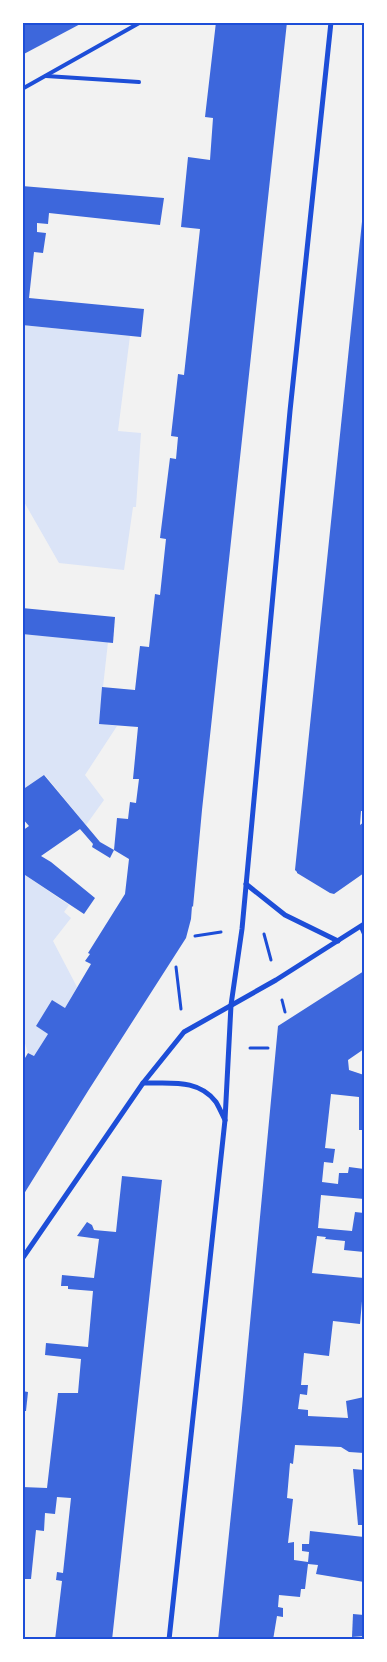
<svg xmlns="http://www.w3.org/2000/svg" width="387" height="1662" font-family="Signika,sans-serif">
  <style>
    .green { fill: #dbe4f7 }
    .building { fill: #3d67dc }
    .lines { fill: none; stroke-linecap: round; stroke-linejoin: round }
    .path { stroke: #1d4ed8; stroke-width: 3 }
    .service { stroke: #1d4ed8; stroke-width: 4 }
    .minor { stroke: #1d4ed8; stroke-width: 5 }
    .neatline { fill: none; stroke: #1d4ed8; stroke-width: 2 }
  </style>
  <rect width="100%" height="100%" fill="#f2f2f2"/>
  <g class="green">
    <polygon points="22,325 130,336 118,431 141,433 136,507 133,507 124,570 59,563 23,500"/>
    <polygon points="23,634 108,642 99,723 117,726 85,775 104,800 86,825 45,775 23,789"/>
    <polygon points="22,873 69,905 64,912 71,918 53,941 77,987 65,1008 52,1001 36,1026 48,1034 34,1056 28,1053 23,1037"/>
  </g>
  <g class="building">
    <polygon points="22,22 84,22 22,55"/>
    <polygon points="216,22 287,22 202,810 193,907 192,906 191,919 186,938 88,1091 22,1197 22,1063 28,1053 34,1056 48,1034 36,1026 52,1000 65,1008 91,964 85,961 90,954 88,953 125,894 129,859 114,850 117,818 128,819 130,802 136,803 139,779 133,779 138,727 99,724 102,687 135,690 140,646 149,647 155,594 160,595 166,539 160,538 170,458 176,459 178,437 171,436 178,374 184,375 200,229 181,227 188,157 210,160 213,118 205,117"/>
    <polygon points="22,186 164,198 160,225 49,213 48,224 37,223 37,232 46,233 43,253 34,252 29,298 144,309 141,337 22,325"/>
    <polygon points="363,212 364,212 364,811 361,811 360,825 364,822 364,873 334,894 330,893 297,873 297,872 295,870"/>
    <polygon points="22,608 115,617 113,643 22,634"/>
    <polygon points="44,775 100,842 114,850 110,858 92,847 93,844 80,829 41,856 51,862 95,898 84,914 22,873 22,831 29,826 22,818 22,790"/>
    <polygon points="364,971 364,1049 348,1060 349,1070 364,1075 364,1130 359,1130 359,1097 331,1094 325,1148 335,1149 333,1163 324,1162 322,1182 338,1184 339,1173 348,1173 349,1167 364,1169 364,1199 321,1195 318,1228 352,1231 355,1212 364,1213 364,1252 344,1250 345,1241 325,1239 326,1237 317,1236 312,1273 364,1278 360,1324 333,1321 329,1356 304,1353 301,1385 308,1385 307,1395 300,1394 298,1409 308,1410 308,1416 348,1418 346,1401 364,1397 364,1453 349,1452 341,1447 295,1445 293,1464 290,1463 287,1498 293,1499 288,1543 294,1542 294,1560 308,1562 309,1552 302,1551 302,1544 309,1544 310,1531 364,1537 364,1582 316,1574 318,1565 308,1564 305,1589 301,1589 300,1597 279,1595 278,1607 283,1608 283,1617 277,1616 273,1640 218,1640 242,1408 278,1026"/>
    <polygon points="122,1176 162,1180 112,1640 55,1640 62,1581 56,1580 57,1572 63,1573 71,1498 57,1497 55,1514 45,1513 44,1531 36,1530 31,1579 22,1579 22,1487 47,1488 58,1393 78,1393 81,1359 45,1355 46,1343 88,1347 93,1291 68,1289 68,1286 61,1286 62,1275 94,1278 99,1239 77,1236 87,1222 92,1225 94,1230 116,1232"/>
    <polygon points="22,1391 28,1392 26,1411 22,1411"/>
    <polygon points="353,1469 364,1470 364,1525 358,1525"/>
    <polygon points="353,1614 364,1615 364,1636 352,1637"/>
  </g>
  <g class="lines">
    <g class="path">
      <polyline points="264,934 271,960"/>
      <polyline points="195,936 221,932"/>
      <polyline points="176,967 181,1009"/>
      <polyline points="282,1000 285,1012"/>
      <polyline points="250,1048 268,1048"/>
    </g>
    <g class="service">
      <polyline points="46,76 139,82"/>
      <polyline points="22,89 141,22"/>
      <polyline points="361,927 364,934"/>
    </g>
    <g class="minor">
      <polyline points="246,884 285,915 338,941"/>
      <path d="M 143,1083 C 169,1084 198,1078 216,1102 C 219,1107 222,1114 225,1120"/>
      <polyline points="22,1259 143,1083 184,1032 276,980 364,924"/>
      <polyline points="169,1640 225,1120 231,1005 242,929 290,411 331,22"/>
    </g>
  </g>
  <rect width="387" height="1662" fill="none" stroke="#ffffff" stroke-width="48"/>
  <rect x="24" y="24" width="339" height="1614" class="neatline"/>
</svg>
